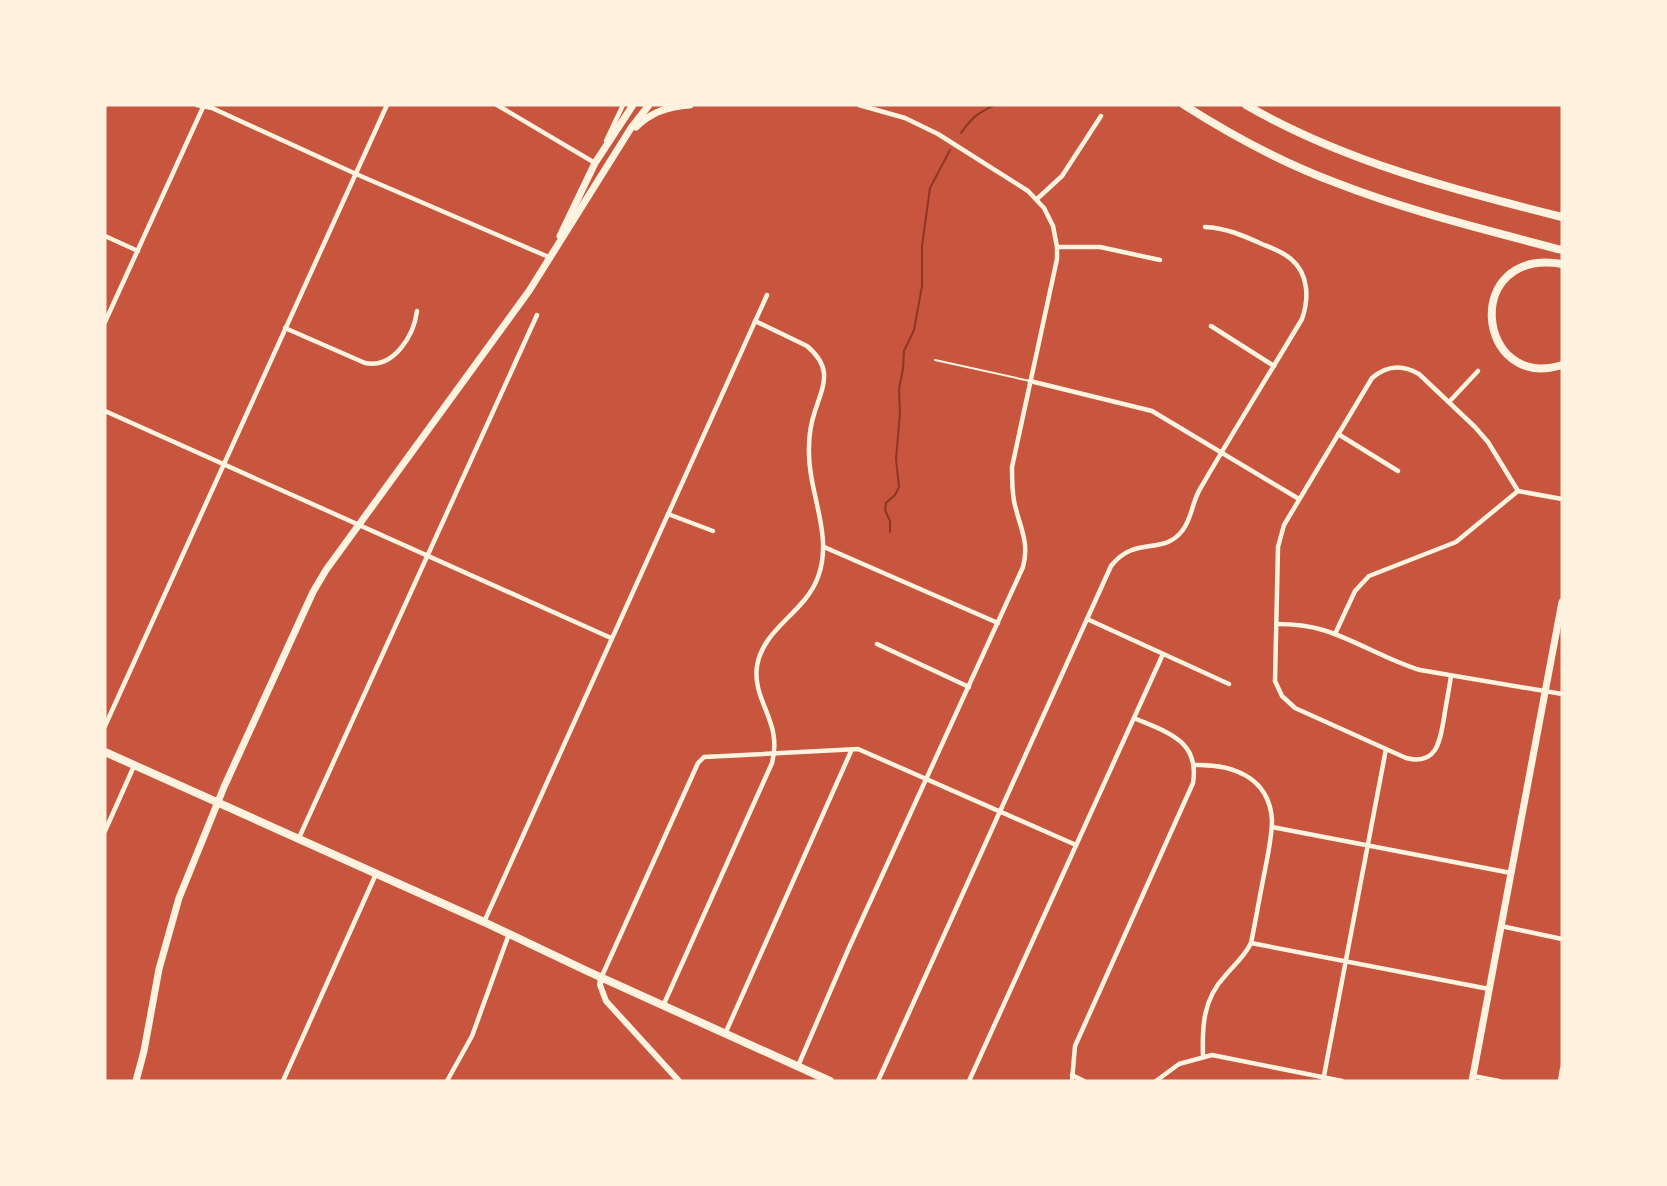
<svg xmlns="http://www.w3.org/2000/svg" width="1667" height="1186" font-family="'IBM Plex Serif',serif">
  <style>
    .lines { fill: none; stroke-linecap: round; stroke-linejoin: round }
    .stream { stroke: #8f3625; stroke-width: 2 }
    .service { stroke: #fff3e0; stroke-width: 2 }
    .minor { stroke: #fff3e0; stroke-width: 4.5 }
    .tertiary { stroke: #fff3e0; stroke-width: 6 }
    .secondary { stroke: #fff3e0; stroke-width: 7 }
    .primary { stroke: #fff3e0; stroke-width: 8 }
    .motorway { stroke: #fff3e0; stroke-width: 8 }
  </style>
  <rect width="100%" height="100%" fill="#c8553d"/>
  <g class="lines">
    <g class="stream">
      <path d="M 961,133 C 973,116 977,114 994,105"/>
      <polyline points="890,532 890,521 885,510 886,503 895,495 899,487 896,459 900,413 899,389 903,369 904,351 914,330 922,286 922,246 930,188 950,150"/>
    </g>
    <polyline class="service" points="935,360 1030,381"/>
    <g class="minor">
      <polyline points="197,105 212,108 356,174 551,258"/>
      <polyline points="497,105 595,163"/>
      <polyline points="606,141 623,105"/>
      <polyline points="1037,199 1062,176 1101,116"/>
      <polyline points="105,236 138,251"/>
      <polyline points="1057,247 1100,247 1160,260"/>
      <polyline points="105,322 204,105"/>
      <polyline points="1211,326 1274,366"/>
      <path d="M 285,328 L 365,363 C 394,369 414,335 417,311"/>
      <polyline points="1030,381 1152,411 1299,499"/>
      <polyline points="1449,402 1478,371"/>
      <polyline points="105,411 611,638"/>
      <polyline points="1338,434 1398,471"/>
      <polyline points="668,514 713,531"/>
      <polyline points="824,547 998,623"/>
      <polyline points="1087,619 1229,684"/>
      <path d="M 1276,624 C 1292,624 1307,625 1323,630 C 1356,640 1386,660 1420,670 L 1562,694"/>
      <polyline points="1335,634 1355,591 1369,576 1456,542 1518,491"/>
      <polyline points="877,644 969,687"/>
      <path d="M 1451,676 C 1449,690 1446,704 1444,718 C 1440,741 1437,766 1406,758 L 1295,708 L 1282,696 L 1275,681 L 1278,547 L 1284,525 L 1372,378 C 1387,365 1402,364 1419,374 L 1475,427 L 1488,442 L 1518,491 L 1562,499"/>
      <polyline points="105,726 387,105"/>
      <path d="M 1195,765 C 1231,764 1269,776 1272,820 C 1272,836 1268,854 1265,870 C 1260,894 1256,919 1251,943 C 1245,956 1234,965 1225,976 C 1203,999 1202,1027 1203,1056"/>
      <polyline points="1272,827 1511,873"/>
      <polyline points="105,831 134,766"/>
      <polyline points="298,840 537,315"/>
      <polyline points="484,922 767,295"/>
      <polyline points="1501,926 1562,939"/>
      <polyline points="1251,943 1489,989"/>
      <polyline points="601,978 698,763 704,757 858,749 1076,845"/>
      <path d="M 663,1006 L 772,763 C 783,721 752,702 757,666 C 763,628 805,613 818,577 C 834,534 807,491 809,447 C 809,435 811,423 815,411 C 824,384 833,368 807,346 L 755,321"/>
      <polyline points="725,1034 852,749"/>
      <path d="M 798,1066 L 848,950 L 1023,567 C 1030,541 1019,526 1014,501 C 1012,490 1012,479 1012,467 L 1057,259 L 1057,247 L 1053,226 L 1044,208 L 1028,191 L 938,134 L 905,118 L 859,105"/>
      <polyline points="1072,1075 1084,1081"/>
      <polyline points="1473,1076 1499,1081"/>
      <polyline points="283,1081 376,874"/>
      <polyline points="447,1081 472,1036 509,934"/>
      <path d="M 878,1081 L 1111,566 C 1135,535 1163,556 1182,531 C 1192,519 1192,502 1200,489 C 1233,432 1268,376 1302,319 C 1309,299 1309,274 1291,259 C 1283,252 1272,248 1262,244 C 1242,235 1226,228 1205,227"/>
      <polyline points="969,1081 1163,654"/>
      <path d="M 1072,1081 L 1075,1046 L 1193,783 C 1200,740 1166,732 1134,718"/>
      <polyline points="1156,1081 1179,1064 1212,1055 1342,1081"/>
      <polyline points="1323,1081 1386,749"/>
      <polyline points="1560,1081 1562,1069"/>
    </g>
    <polyline class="tertiary" points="601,978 600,985 606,1001 679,1081"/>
    <g class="secondary">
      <path d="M 636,127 C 651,112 669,106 690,105"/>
      <polyline points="560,236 595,163 633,105"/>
      <polyline points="136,1081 144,1051 159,969 179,898 224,787 313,592 326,570 358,526 529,291 631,128 649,105"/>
      <polyline points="1472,1081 1562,602"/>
    </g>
    <polyline class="primary" points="105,752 484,922 587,971 830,1081"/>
    <g class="motorway">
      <path d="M 1184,105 C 1231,135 1281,162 1334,182 C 1408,211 1486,230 1562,250"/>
      <path d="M 1246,105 C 1343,161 1454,190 1562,217"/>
      <path d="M 1562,264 C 1461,247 1476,392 1562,365"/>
    </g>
  </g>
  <rect width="1667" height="1186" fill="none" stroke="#fff3e0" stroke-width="213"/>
</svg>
